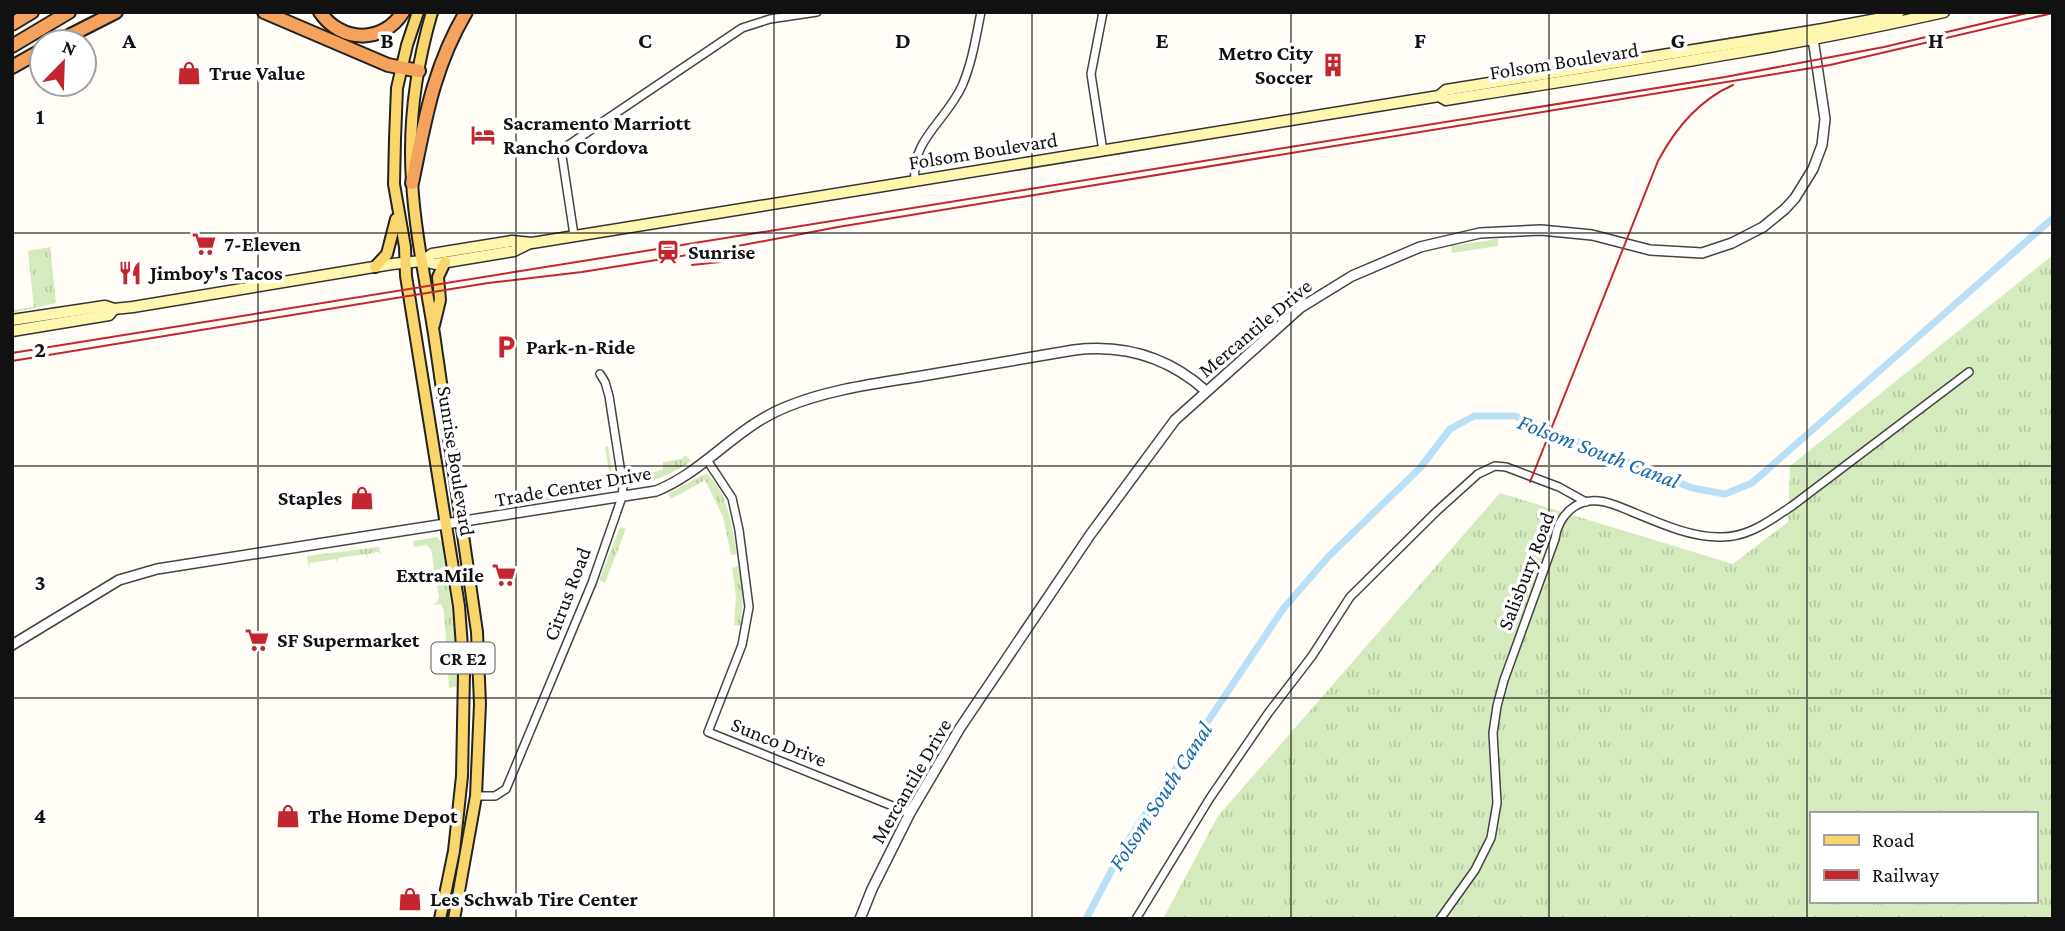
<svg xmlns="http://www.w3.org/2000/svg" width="2065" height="931" font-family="'Crimson Pro',serif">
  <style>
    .grass { fill: url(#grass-tufts); fill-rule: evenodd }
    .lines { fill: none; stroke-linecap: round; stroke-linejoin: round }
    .canal { stroke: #b9e0f7; stroke-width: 7 }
    .minor-casing { stroke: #444; stroke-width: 10 }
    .tertiary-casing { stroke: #444; stroke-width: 12 }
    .secondary-casing { stroke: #333; stroke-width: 13 }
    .primary-casing { stroke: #222; stroke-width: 14 }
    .motorway-casing { stroke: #222; stroke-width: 16 }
    .minor { stroke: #fff; stroke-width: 7 }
    .tertiary { stroke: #fff; stroke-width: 9 }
    .secondary { stroke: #fff6b0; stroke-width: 10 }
    .primary { stroke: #f9d66b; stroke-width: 10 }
    .motorway { stroke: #f5a25d; stroke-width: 12 }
    .tram { stroke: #c4262e; stroke-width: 2 }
    .rail { stroke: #c4262e; stroke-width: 2 }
    .grid { fill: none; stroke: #111; stroke-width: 2; stroke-opacity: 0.55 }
    .labels { text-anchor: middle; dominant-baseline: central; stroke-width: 7; stroke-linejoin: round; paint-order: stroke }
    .shield { fill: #fff; stroke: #585858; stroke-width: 2 }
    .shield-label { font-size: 19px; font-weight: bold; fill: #111 }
    .poi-label { font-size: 21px; font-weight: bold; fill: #111; stroke: #fff; text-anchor: start }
    .street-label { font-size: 21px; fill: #111; stroke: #fff }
    .water-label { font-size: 23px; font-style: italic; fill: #1768a6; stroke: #fff }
    .grid-label { font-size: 23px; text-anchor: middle; font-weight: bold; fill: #111; stroke: #fff; stroke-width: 7; stroke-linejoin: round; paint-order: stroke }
  </style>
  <defs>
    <pattern id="grass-tufts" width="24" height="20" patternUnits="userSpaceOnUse" patternTransform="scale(1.75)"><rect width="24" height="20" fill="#d5ebbd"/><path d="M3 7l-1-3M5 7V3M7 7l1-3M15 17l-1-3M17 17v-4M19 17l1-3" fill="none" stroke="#b6c8a1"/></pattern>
  </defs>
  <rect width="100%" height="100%" fill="#fffdf5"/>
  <g class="grass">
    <polygon points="1498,239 1498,246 1452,253 1451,246"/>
    <polygon points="50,247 56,303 12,313 12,310 34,307 28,251"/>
    <path d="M 2053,255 L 2053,919 L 1163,919 L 1218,816 L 1500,493 L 1733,564 L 1788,522 L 1790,466 ZM 1811,814 L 2035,814 L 2035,901 L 1811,901 Z"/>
    <polygon points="608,446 614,484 611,489 531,503 532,498 611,485 605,447"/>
    <path d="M 686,455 L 691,461 C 676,472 659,479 641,484 L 639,478 L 663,469 L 663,462 L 681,459 Z"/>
    <path d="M 707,474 C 728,492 732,528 737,554 L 731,555 L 723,517 L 705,480 L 671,499 L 668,494 L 702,475 Z"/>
    <polygon points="620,527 626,529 605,583 599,580"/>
    <polygon points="437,537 442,543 454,625 458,686 449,688 444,612 441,604 434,605 439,598 431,549 426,545 414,547 413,541"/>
    <polygon points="379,547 381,555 378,552 368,554 367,559 366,554 338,558 337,564 336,559 310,563 309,568 307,556"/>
    <polygon points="739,566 743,593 741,626 734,625 736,597 732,568"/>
  </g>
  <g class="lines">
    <polyline class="canal" points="1086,919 1125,845 1283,609 1329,556 1420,468 1450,429 1474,416 1515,416 1692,488 1725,494 1752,483 2053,218"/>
    <g class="minor-casing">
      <g id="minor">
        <polyline points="1103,151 1091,74 1103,12"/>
        <path d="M 915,181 C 910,141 946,121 962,86 C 972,63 976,37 981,12"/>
        <polyline points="574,235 562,156 567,146 742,28 770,19 817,12"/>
        <polyline points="707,460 732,498 739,530 749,607 742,645 708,732 910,813"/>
        <polyline points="476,796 495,796 506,789 592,583 622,497 623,486 609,396 605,382 600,374"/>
        <polyline points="1136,919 1210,798 1269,712 1312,656 1350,597 1438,510 1478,474 1495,466 1506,467 1559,487 1586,502"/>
        <path d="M 1440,919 L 1475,870 L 1491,838 L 1497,803 L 1493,733 L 1497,706 L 1504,680 L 1555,539 C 1558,517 1575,498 1599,501 C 1610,502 1620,507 1630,511 C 1657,522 1689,537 1719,537 C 1748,538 1769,521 1792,506 L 1969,372"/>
      </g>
    </g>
    <g class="tertiary-casing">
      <g id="tertiary">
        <path d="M 12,645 L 119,580 L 157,569 L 656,491 C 704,472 736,427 786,407 C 827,390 872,384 916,377 C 969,368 1022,359 1074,350 C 1124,344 1168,357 1206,391"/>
        <polyline points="860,919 872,889 910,813 960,728 1090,535 1175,420 1300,308 1352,276 1420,247 1480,233 1541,230 1592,235 1650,250 1702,253 1732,243 1763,227 1785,209 1795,198 1813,169 1822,145 1825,119 1812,32"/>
      </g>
    </g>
    <g class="secondary-casing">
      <g id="secondary">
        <path d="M 1439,96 L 1446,100 C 1613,73 1780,49 1944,12"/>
        <polyline points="422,261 432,254 512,241 532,243 1439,96 1446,90 1823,29 1877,19 1899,12"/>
        <polyline points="12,320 105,306 114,309 133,307 392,264 422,261 435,264 514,251 528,244"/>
        <polyline points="12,331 109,315 114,309"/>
      </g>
    </g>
    <g class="primary-casing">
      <g id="primary">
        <polyline points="418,12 407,45 397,88 395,139 394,184 405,247 406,276 459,606 464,674 462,776 454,851 440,919"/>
        <path d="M 432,12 C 416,67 408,124 412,181 C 415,233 426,283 434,334 L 477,632 L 480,704 L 476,796 L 454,919"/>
        <polyline points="375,267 387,254 396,219"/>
        <polyline points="434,325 440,300 438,277 445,262"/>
      </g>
    </g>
    <g class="motorway-casing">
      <g id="motorway">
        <polyline points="264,12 388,65 419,71"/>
        <path d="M 320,12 C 341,43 383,44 403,12"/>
        <polyline points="12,24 32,12"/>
        <polyline points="57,42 116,12"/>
        <polyline points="12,46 69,12"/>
        <polyline points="12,67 42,50"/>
        <path d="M 412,183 C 425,120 433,68 466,12"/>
      </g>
    </g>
    <use href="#minor" class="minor"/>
    <use href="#tertiary" class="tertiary"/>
    <use href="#secondary" class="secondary"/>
    <use href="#primary" class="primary"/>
    <use href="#motorway" class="motorway"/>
    <polyline class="tram" points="12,353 1725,77 1884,47 2031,12"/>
    <g class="rail">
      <polyline points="692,265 720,262 751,248"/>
      <polyline points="12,361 488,283 582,272 706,252 838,227 1830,65 2053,13"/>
      <path d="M 1530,482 L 1658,161 C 1675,129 1699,100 1733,85"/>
    </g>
  </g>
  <path class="grid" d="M 258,12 L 258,919M 516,12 L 516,919M 774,12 L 774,919M 1032,12 L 1032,919M 1291,12 L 1291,919M 1549,12 L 1549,919M 1807,12 L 1807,919M 12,233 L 2053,233M 12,466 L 2053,466M 12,698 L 2053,698"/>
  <defs>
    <g id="building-bare" transform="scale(1.89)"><path d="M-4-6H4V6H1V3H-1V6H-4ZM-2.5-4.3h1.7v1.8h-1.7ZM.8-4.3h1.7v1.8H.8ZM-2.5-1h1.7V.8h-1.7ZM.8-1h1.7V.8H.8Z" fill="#c4262e" stroke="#fff" stroke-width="2.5" paint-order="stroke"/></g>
    <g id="shop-bare" transform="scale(1.89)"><path d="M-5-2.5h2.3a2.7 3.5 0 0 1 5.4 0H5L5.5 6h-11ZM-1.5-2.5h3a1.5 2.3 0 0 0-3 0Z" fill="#c4262e" stroke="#fff" stroke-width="2.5" paint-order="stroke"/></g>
    <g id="hotel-bare" transform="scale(1.89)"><path d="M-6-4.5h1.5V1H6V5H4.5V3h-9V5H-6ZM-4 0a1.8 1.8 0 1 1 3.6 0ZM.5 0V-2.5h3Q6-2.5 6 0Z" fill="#c4262e" stroke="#fff" stroke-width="2.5" paint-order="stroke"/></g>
    <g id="supermarket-bare" transform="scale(1.89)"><path d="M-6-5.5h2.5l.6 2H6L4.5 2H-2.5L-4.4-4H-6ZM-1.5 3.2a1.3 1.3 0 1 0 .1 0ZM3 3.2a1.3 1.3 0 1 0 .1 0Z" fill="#c4262e" stroke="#fff" stroke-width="2.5" paint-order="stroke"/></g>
    <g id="station-bare" transform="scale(1.89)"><path d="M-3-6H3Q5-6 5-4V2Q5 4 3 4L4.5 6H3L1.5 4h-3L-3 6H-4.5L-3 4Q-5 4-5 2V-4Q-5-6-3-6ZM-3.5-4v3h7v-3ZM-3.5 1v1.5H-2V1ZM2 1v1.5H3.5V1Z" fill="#c4262e" stroke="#fff" stroke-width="2.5" paint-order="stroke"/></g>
    <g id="restaurant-bare" transform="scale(1.89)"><path d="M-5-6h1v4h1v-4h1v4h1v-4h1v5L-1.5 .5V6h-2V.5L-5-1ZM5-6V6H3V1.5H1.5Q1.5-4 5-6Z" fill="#c4262e" stroke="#fff" stroke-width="2.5" paint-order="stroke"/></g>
    <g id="parking-bare" transform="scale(1.89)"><path d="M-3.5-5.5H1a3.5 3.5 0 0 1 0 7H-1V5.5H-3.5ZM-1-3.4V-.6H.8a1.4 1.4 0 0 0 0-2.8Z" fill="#c4262e" stroke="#fff" stroke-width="2.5" paint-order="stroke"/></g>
  </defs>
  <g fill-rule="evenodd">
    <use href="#building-bare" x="1333" y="65"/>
    <use href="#shop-bare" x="189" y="73"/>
    <use href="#hotel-bare" x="483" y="135"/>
    <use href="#supermarket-bare" x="204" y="244"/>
    <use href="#station-bare" x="668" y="252"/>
    <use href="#restaurant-bare" x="130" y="273"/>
    <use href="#parking-bare" x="506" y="347"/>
    <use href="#shop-bare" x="362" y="498"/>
    <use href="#supermarket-bare" x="504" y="575"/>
    <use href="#supermarket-bare" x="257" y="640"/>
    <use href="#shop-bare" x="288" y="816"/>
    <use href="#shop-bare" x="410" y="899"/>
  </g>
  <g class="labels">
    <rect class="shield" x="431.5" y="642.5" width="63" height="31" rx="5"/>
    <g class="shield-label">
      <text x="463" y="658">CR E2</text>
    </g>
    <g class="poi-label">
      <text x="1313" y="53" text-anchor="end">Metro City<tspan x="1313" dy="24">Soccer</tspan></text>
      <text x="209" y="73">True Value</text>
      <text x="503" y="123">Sacramento Marriott<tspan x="503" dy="24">Rancho Cordova</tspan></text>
      <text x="224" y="244">7-Eleven</text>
      <text x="688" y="252">Sunrise</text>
      <text x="150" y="273">Jimboy's Tacos</text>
      <text x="526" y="347">Park-n-Ride</text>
      <text x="342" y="498" text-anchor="end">Staples</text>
      <text x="484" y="575" text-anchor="end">ExtraMile</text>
      <text x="277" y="640">SF Supermarket</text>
      <text x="308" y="816">The Home Depot</text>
      <text x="430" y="899">Les Schwab Tire Center</text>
    </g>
    <g class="street-label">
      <text transform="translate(1564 61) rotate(-9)">Folsom Boulevard</text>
      <text transform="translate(983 151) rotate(-9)">Folsom Boulevard</text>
      <text transform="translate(1255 328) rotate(-40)">Mercantile Drive</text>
      <text transform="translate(456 461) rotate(81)">Sunrise Boulevard</text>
      <text transform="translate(573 486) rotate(-10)">Trade Center Drive</text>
      <text transform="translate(1526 571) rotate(-69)">Salisbury Road</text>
      <text transform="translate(567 594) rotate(-69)">Citrus Road</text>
      <text transform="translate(779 742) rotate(22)">Sunco Drive</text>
      <text transform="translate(911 781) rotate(-60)">Mercantile Drive</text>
    </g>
    <g class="water-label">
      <text transform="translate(1599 451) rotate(21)">Folsom South Canal</text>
      <text transform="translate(1160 796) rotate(-57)">Folsom South Canal</text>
    </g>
  </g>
  <g class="grid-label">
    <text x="129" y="48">A</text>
    <text x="387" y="48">B</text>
    <text x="645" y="48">C</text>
    <text x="903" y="48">D</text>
    <text x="1162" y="48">E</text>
    <text x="1420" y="48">F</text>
    <text x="1678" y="48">G</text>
    <text x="1936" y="48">H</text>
    <text x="40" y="124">1</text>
    <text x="40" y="357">2</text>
    <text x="40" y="590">3</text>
    <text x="40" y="823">4</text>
  </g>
  <rect width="2065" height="931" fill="none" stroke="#111111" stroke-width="28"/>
  <rect x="1810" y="812" width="228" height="91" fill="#ffffff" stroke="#a0a0a0" stroke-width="2"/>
  <rect x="1824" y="835" width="35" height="10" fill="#f9d66b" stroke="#a0a0a0" stroke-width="2"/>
  <text x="1872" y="847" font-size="21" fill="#111111">Road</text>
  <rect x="1824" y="870" width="35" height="10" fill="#c4262e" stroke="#a0a0a0" stroke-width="2"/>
  <text x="1872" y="882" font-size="21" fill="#111111">Railway</text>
  <g transform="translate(63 63) rotate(23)"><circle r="33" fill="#ffffff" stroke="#a0a0a0" stroke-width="2"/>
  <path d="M0-5L12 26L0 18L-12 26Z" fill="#c4262e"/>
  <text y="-10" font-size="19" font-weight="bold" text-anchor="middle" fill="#111111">N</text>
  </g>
</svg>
